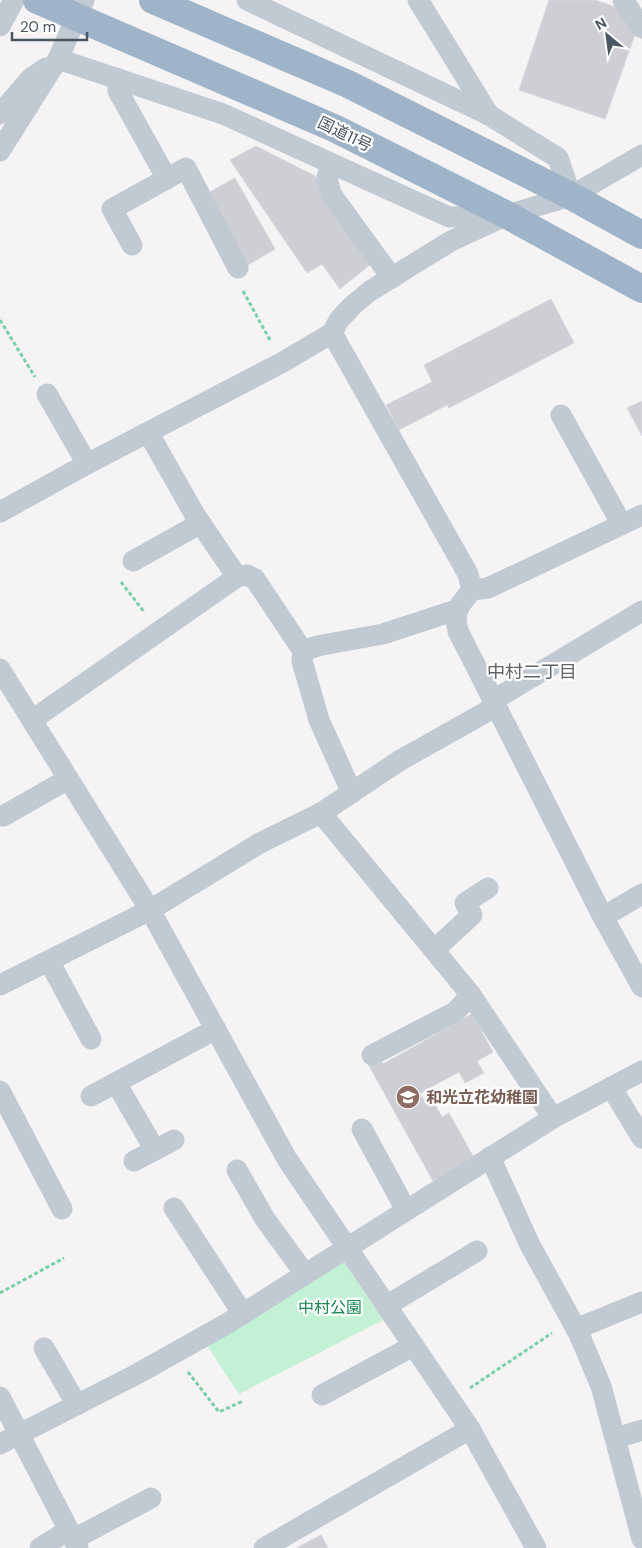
<svg xmlns="http://www.w3.org/2000/svg" width="642" height="1548" font-family="'DM Sans','Noto Sans JP',sans-serif">
  <style>
    .green { fill: #c3f1d5 }
    .building { fill: #cdcfd5; stroke: #d7d9de }
    .lines { fill: none; stroke-linecap: round; stroke-linejoin: round }
    .path { stroke: #7ad0a6; stroke-width: 3; stroke-dasharray: 4 2.5; stroke-linecap: butt }
    .minor { stroke: #c1cad2; stroke-width: 21 }
    .trunk { stroke: #9fb4c9; stroke-width: 28 }
    .labels { text-anchor: middle; dominant-baseline: central; stroke-width: 4.5; stroke-linejoin: round; paint-order: stroke }
    .street-label { font-size: 16px; fill: #4a5661; stroke: #fff }
    .education-label { font-size: 16px; font-weight: bold; fill: #785e54; stroke: #fff; text-anchor: start }
    .park-label { font-size: 16px; fill: #17864f; stroke: #fff }
    .neighbourhood-label { font-size: 18px; fill: #5f6368; stroke: #fff }
  </style>
  <rect width="100%" height="100%" fill="#f5f3f3"/>
  <polygon class="green" points="342,1258 383,1320 239,1394 206,1344"/>
  <g class="building">
    <polygon points="549,0 595,0 625,10 636,32 605,119 519,90"/>
    <polygon points="256,146 315,176 371,264 340,289 322,264 307,273 230,160"/>
    <polygon points="235,178 275,249 248,265 208,193"/>
    <polygon points="551,299 574,343 449,408 447,405 399,430 386,405 432,382 424,365"/>
    <polygon points="642,401 642,436 627,408"/>
    <polygon points="472,1014 493,1052 477,1061 484,1073 465,1083 459,1072 420,1093 424,1101 431,1098 442,1117 449,1113 474,1158 433,1181 368,1064 380,1058 383,1064"/>
    <polygon points="321,1535 328,1548 298,1548 298,1547"/>
  </g>
  <g class="lines">
    <g class="path">
      <polyline points="243,291 271,342"/>
      <polyline points="0,320 35,377"/>
      <polyline points="121,582 145,613"/>
      <polyline points="0,1293 64,1258"/>
      <polyline points="188,1372 219,1412 243,1401"/>
      <polyline points="470,1388 552,1333"/>
    </g>
    <g class="minor">
      <polyline points="247,0 489,115 558,158 571,196"/>
      <polyline points="418,0 489,115"/>
      <polyline points="623,0 642,28"/>
      <polyline points="0,26 14,0"/>
      <polyline points="58,59 223,114 449,217 497,216"/>
      <polyline points="119,79 118,91 167,179"/>
      <polyline points="0,114 30,79 46,68"/>
      <polyline points="0,151 58,59 84,0"/>
      <polyline points="331,164 327,178 331,194 392,278"/>
      <polyline points="132,245 112,209 186,168 238,268"/>
      <path d="M 332,333 L 468,574 L 472,590 C 459,606 453,610 458,631 L 603,917 L 642,987"/>
      <polyline points="47,394 87,464"/>
      <polyline points="561,415 621,523"/>
      <polyline points="149,434 195,515 237,577"/>
      <polyline points="0,512 87,464 283,362 332,333 339,320 353,305 370,291 451,241 507,215 571,196 642,155"/>
      <polyline points="133,561 201,523"/>
      <polyline points="472,590 488,588 642,515"/>
      <polyline points="0,669 150,910 287,1159 470,1429 536,1548"/>
      <polyline points="492,701 642,611"/>
      <polyline points="32,720 237,577 247,575 255,579 303,651"/>
      <polyline points="352,793 319,720 302,661 303,651 317,646 383,634 456,610"/>
      <polyline points="321,813 471,995 553,1118"/>
      <polyline points="3,816 68,779"/>
      <polyline points="603,917 642,894"/>
      <polyline points="434,950 472,915 465,903 488,888"/>
      <polyline points="49,961 91,1039"/>
      <polyline points="0,985 150,910 260,843 321,813 399,761 495,707"/>
      <polyline points="372,1055 455,1012 471,995"/>
      <polyline points="116,1083 155,1150"/>
      <polyline points="611,1087 642,1138"/>
      <polyline points="0,1091 62,1209"/>
      <polyline points="91,1096 216,1029"/>
      <polyline points="362,1129 406,1210"/>
      <polyline points="490,1157 530,1245 579,1334 601,1386 642,1539"/>
      <polyline points="134,1161 174,1140"/>
      <polyline points="237,1170 265,1219 305,1274"/>
      <polyline points="174,1208 243,1314"/>
      <polyline points="386,1306 477,1251"/>
      <polyline points="576,1329 642,1302"/>
      <polyline points="44,1348 77,1405"/>
      <polyline points="322,1395 413,1346"/>
      <polyline points="0,1397 78,1548"/>
      <polyline points="616,1438 642,1430"/>
      <polyline points="0,1444 137,1374 228,1323 553,1118 642,1071"/>
      <polyline points="74,1539 151,1498"/>
      <polyline points="40,1548 69,1530"/>
      <polyline points="264,1548 470,1429"/>
    </g>
    <g class="trunk">
      <polyline points="37,0 334,128 507,215 642,289"/>
      <polyline points="153,0 348,84 571,196 642,235"/>
    </g>
  </g>
  <defs>
    <g id="school-disc" transform="scale(1.25)"><circle r="9.5" fill="#8d6e63" stroke="#fff"/><path d="M0-5L7-2L0 1L-7-2ZM-4 1L0 2.5L4 1V4Q0 6-4 4Z" fill="#fff"/></g>
  </defs>
  <g fill-rule="evenodd">
    <use href="#school-disc" x="408" y="1097"/>
  </g>
  <g class="labels">
    <g class="street-label">
      <text transform="translate(345 134) rotate(26)">国道11号</text>
    </g>
    <g class="education-label">
      <text x="426" y="1097">和光立花幼稚園</text>
    </g>
    <g class="park-label">
      <text x="330" y="1307">中村公園</text>
    </g>
    <g class="neighbourhood-label">
      <text x="532" y="672">中村二丁目</text>
    </g>
  </g>
  <g transform="translate(607 35) rotate(331)" stroke="#ffffff" stroke-width="4" paint-order="stroke">
  <path d="M0-4L9 19L0 12L-9 19Z" fill="#4a5661"/>
  <text y="-8" font-size="14" font-weight="bold" text-anchor="middle" fill="#4a5661">N</text>
  </g>
  <path d="M12 32v8h75v-8" fill="none" stroke="#4a5661" stroke-width="2.5"/>
  <text x="20" y="32" font-size="15" fill="#4a5661" stroke="#ffffff" stroke-width="4" paint-order="stroke">20 m</text>
</svg>
